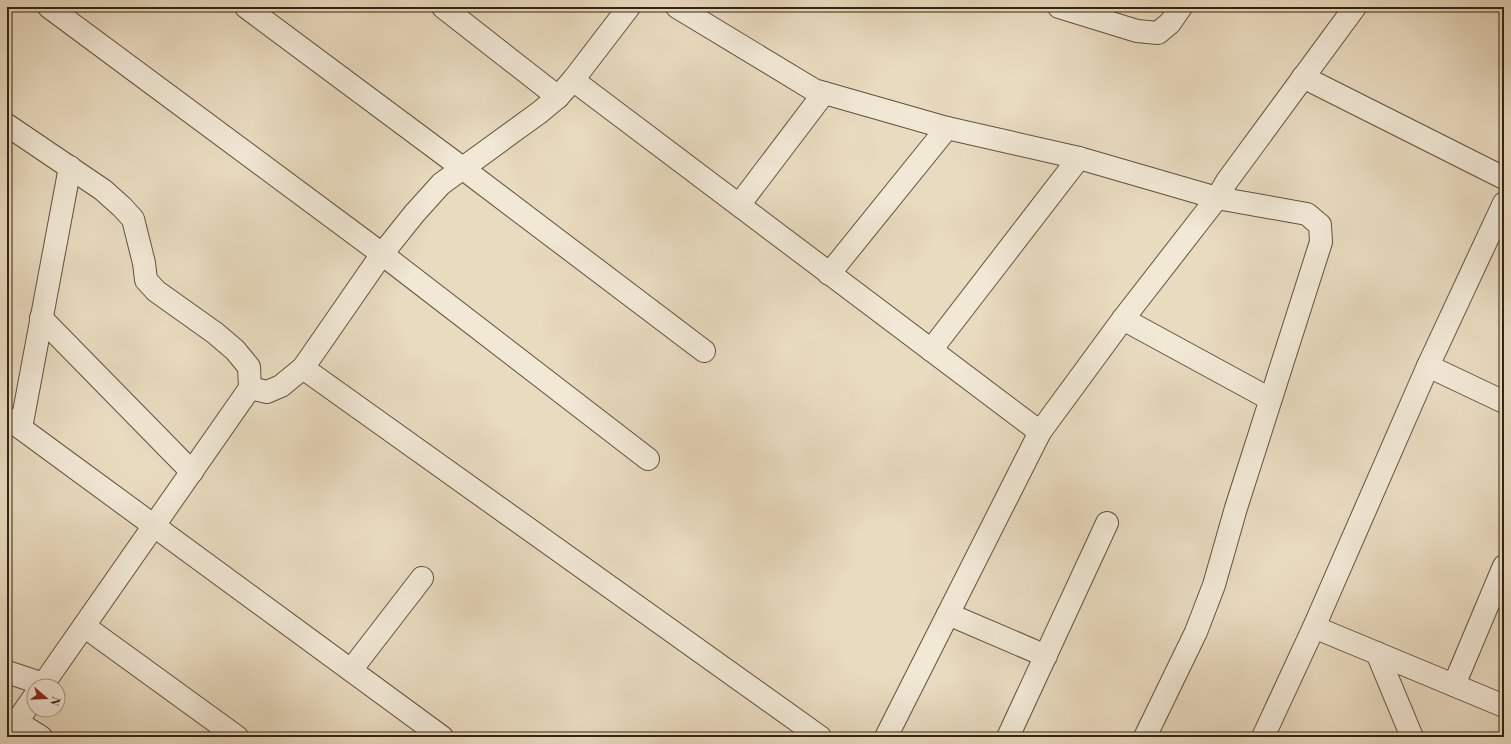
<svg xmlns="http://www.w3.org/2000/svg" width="1511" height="744" font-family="'Libre Bodoni',serif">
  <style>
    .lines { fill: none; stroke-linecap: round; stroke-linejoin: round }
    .street-casing { stroke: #60523c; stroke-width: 24 }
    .street { stroke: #f1e8d6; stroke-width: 22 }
  </style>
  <rect width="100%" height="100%" fill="#e9dbc0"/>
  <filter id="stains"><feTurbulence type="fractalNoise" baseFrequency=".005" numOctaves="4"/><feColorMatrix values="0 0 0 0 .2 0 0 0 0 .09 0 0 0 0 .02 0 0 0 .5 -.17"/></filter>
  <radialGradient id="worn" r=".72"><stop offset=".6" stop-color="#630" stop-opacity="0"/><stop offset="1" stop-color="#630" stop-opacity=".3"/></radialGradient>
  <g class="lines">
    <g class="street-casing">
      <g id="street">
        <polyline points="49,7 382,254 648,459"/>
        <polyline points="246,7 461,167 704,351"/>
        <polyline points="443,7 558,97"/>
        <polyline points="677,7 814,90 947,128 1079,158 1217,198 1307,214 1320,225 1321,242 1236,508 1214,585 1196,632 1145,737"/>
        <polyline points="1059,7 1137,31 1158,33 1170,23 1181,7"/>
        <polyline points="1303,77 1504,178"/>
        <polyline points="573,80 1040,432"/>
        <polyline points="7,125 103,190 122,207 133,219 144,263 146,280 156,291 215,333 235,350 249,367 250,388 42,686"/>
        <polyline points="739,205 824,93"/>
        <polyline points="829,274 947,128"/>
        <polyline points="41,318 192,472"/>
        <polyline points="1123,319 1270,399"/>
        <polyline points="931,350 1079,158"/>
        <polyline points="1428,366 1504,402"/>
        <polyline points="303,368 820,737"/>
        <polyline points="250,388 267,392 281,386 303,368 382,254 414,214 441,184 540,112 558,97 573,80 629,7"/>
        <polyline points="7,418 442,737"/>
        <polyline points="21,428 70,167"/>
        <polyline points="948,614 1046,656"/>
        <polyline points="84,626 237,737"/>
        <polyline points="1314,627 1504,706"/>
        <polyline points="1377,653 1412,737"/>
        <polyline points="351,670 422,578"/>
        <polyline points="7,672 43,684"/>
        <polyline points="1454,685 1504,566"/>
        <polyline points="17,722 41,737"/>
        <polyline points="7,736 34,697"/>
        <polyline points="886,737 1040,432 1123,319 1217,198 1227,181 1355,7"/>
        <polyline points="1008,737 1107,523"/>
        <polyline points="1263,737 1314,627 1428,366 1504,203"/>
      </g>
    </g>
    <use href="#street" class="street"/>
  </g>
  <rect width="1511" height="744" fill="none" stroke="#e9dbc0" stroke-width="24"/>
  <rect x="8" y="8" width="1495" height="728" fill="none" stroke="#322410" stroke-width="2"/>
  <rect x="12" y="12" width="1487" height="720" fill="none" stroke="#322410"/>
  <g transform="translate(46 698) rotate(109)"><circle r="19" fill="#f1e8d6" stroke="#a59a87"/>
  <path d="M0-3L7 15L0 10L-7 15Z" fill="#8f2418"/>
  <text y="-6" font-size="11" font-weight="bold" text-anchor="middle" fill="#322410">N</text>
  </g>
  <rect width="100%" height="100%" filter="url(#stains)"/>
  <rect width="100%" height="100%" fill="url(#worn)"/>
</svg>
